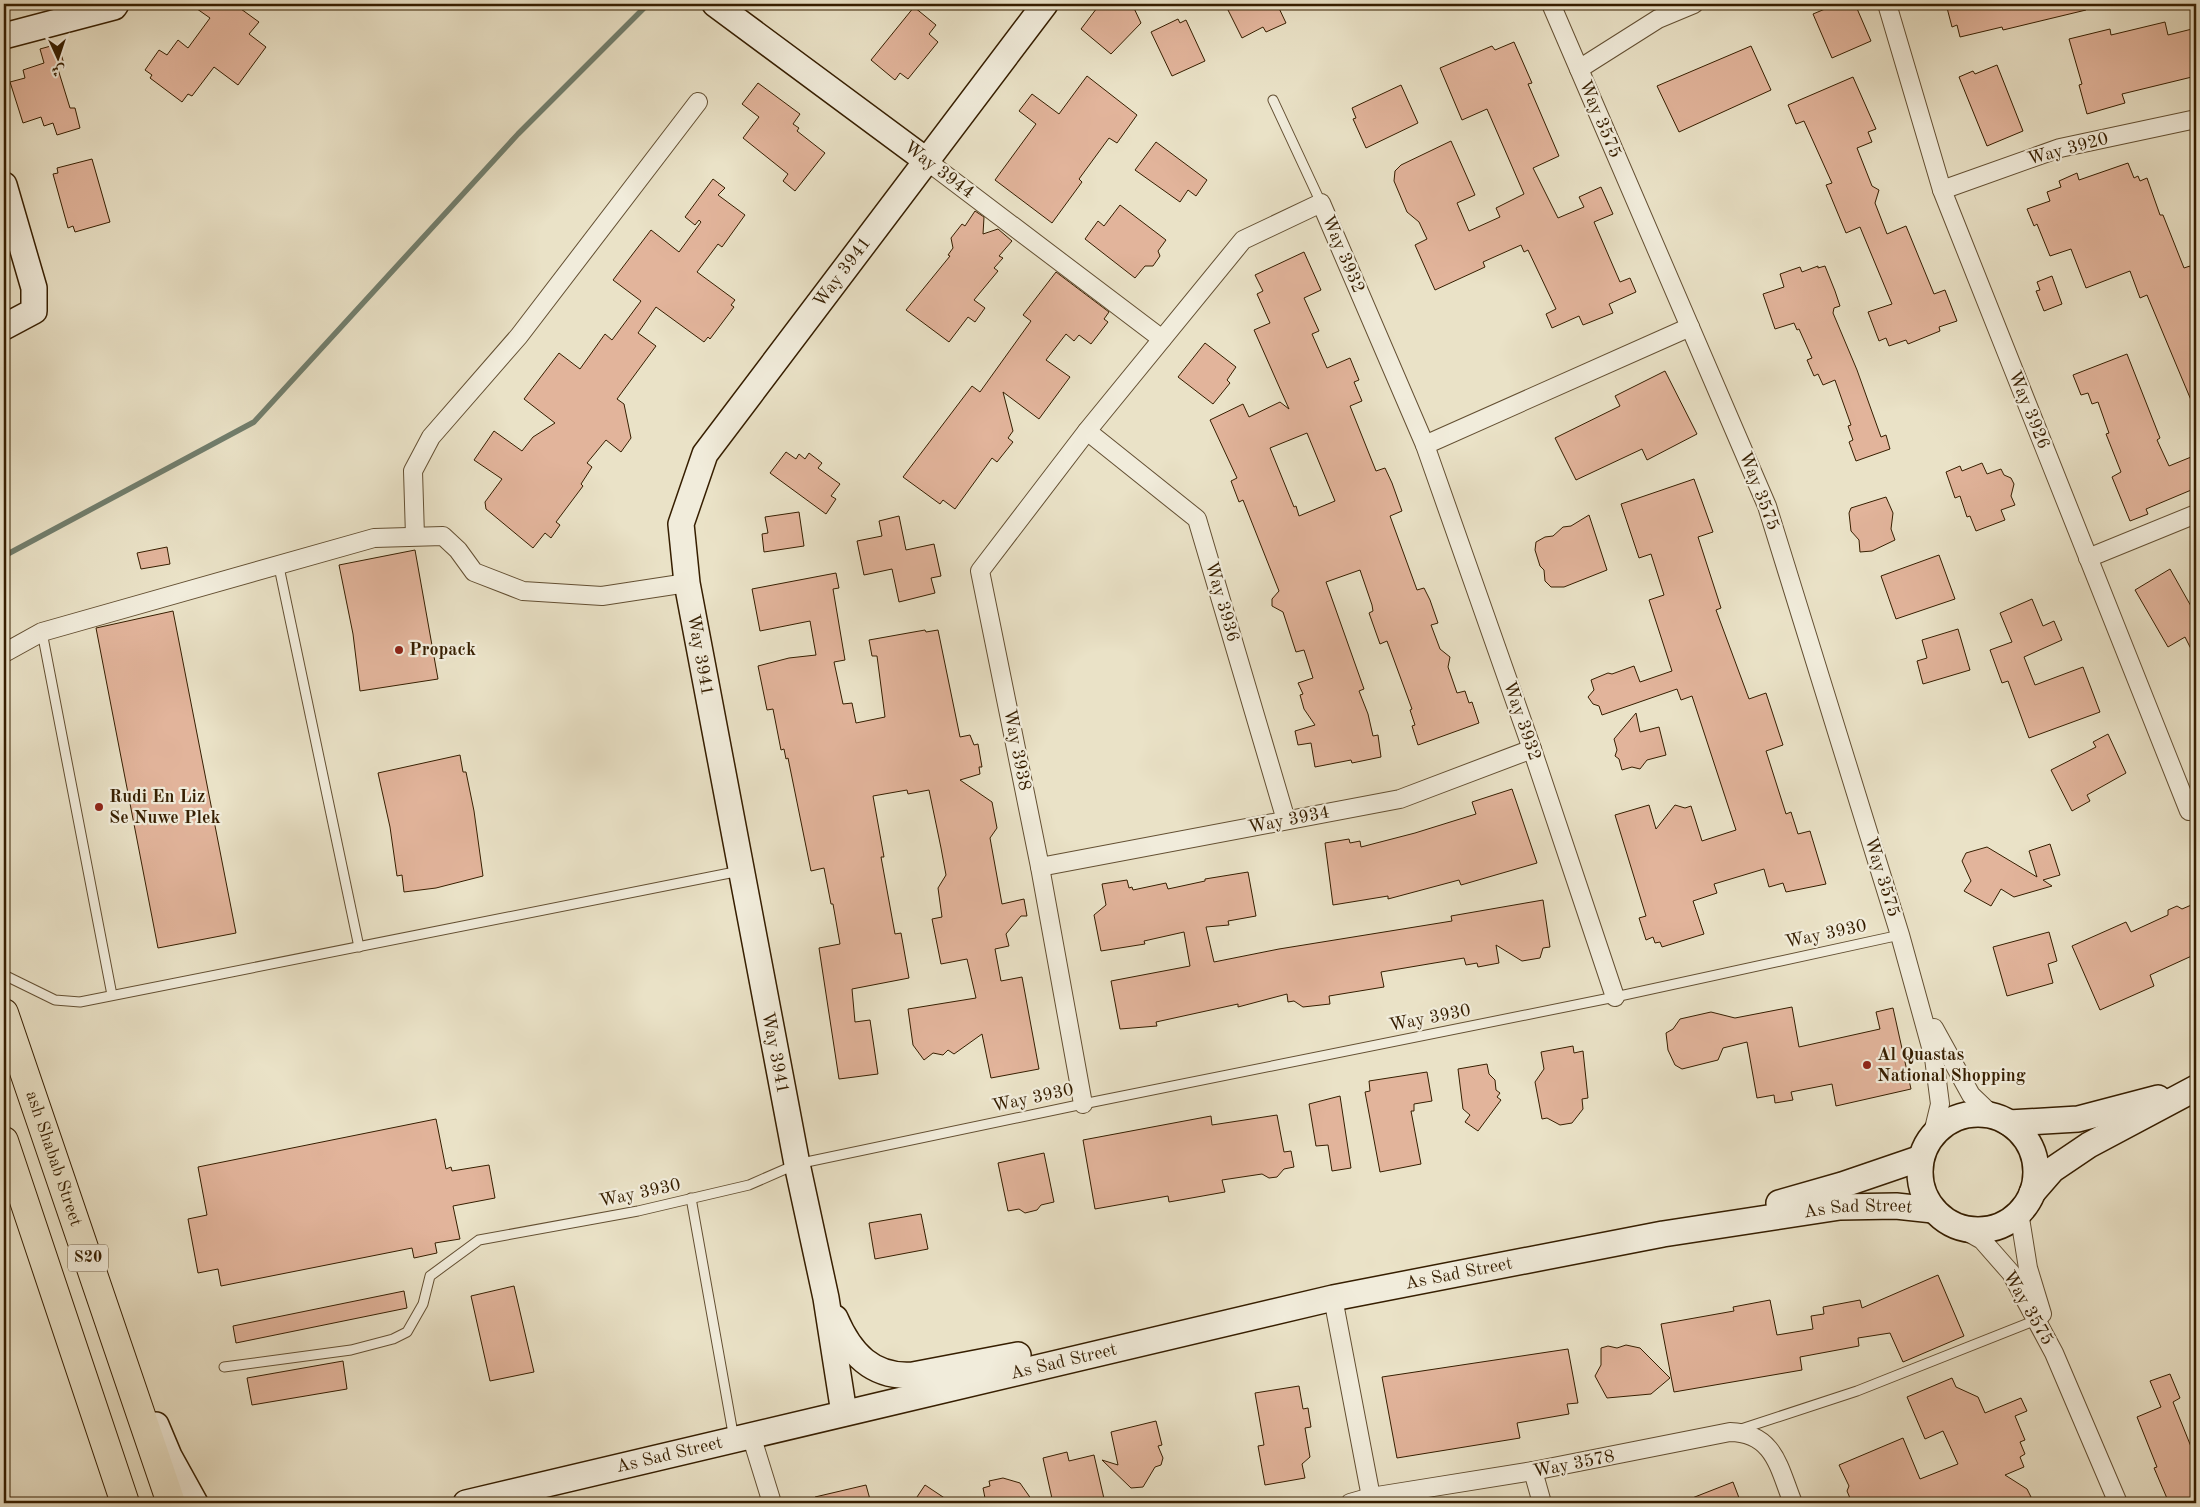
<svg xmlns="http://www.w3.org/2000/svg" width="2200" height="1507" font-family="'Old Standard TT',Amiri,serif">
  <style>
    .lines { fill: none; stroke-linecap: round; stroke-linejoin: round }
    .stream { stroke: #717e6d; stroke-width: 5.5 }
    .building { fill: #e2b49b; stroke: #361e00; fill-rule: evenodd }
    .lane-casing { stroke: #634f32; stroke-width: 11 }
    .street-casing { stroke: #634f32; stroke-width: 20 }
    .secondary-casing { stroke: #361e00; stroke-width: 28 }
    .primary-casing { stroke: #361e00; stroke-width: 30 }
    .lane { stroke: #f1ecdb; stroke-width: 9 }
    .street { stroke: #f1ecdb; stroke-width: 18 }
    .secondary { stroke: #f1ecdb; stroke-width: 25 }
    .primary { stroke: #eae2c7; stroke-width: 28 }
    .poi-dot { fill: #8f2418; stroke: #f1ecdb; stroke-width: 2 }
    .labels { text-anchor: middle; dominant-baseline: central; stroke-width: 4.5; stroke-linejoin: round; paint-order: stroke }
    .shield { fill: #f1ecdb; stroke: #6e5c42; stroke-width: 1 }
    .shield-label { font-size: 16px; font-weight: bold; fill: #361e00 }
    .street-label { font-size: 18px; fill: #361e00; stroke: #f1ecdb }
    .poi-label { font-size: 18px; font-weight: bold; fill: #361e00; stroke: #f1ecdb; text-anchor: start }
  </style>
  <rect width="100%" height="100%" fill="#eae2c7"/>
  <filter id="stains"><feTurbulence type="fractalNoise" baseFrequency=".004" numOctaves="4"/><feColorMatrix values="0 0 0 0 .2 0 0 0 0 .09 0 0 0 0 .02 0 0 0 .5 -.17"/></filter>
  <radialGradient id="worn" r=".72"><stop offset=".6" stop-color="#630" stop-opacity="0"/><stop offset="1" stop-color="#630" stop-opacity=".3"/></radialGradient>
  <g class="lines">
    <polyline class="stream" points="4,556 254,422 518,134 648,4"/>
  </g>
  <g class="building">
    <polygon points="190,4 234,4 259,22 249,34 266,47 238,85 214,67 192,96 188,94 182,102 150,78 152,75 145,70 159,50 167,55 178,40 188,48 210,18"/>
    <polygon points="1100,4 1132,4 1141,23 1111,54 1081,29"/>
    <polygon points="1225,4 1277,4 1286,23 1266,32 1263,27 1242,38"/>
    <polygon points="1837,4 1855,4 1871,41 1832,58 1813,14"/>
    <polygon points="1946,4 2085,4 2086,10 2003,30 2002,27 1960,37 1957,25 1952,27"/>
    <polygon points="914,7 936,25 929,34 938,42 908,79 900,73 895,80 871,60"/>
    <polygon points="1178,19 1180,23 1186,20 1205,61 1172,76 1151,32"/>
    <polygon points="2165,22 2168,35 2196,28 2196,76 2122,94 2125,103 2087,114 2079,85 2082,84 2069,39 2110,29 2111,35"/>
    <polygon points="1514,42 1532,83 1528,84 1559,156 1533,168 1558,218 1584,207 1579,197 1601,187 1613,214 1594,222 1620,282 1630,278 1636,292 1609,304 1613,313 1583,325 1579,316 1552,328 1546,314 1556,309 1528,250 1524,252 1521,245 1483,262 1485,267 1435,290 1415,245 1427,239 1419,222 1407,212 1394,181 1395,171 1401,165 1451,141 1475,195 1457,203 1469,231 1500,217 1496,208 1524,194 1487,109 1462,120 1440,68 1492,46 1495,50"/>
    <polygon points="58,44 64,64 57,66 70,108 75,108 80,128 57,135 53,123 44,126 41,117 23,123 10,82 25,78 23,70 44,63 40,49"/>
    <polygon points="1751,46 1771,90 1679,132 1657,86"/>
    <polygon points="1997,65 2023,131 1987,146 1959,77 1973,71 1975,74"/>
    <polygon points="1087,76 1137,115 1117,143 1109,138 1079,179 1082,182 1052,223 995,180 1036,124 1019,111 1032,94 1059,114"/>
    <polygon points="1853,77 1876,129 1868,132 1872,142 1857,148 1872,186 1879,190 1875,203 1887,234 1906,226 1934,294 1945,290 1957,321 1939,327 1940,331 1908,344 1906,340 1889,346 1886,338 1879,341 1868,312 1892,304 1860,227 1846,233 1826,185 1832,183 1804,121 1796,124 1788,105"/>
    <polygon points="758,83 800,114 793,124 799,128 797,131 825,153 795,191 783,181 788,174 743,138 759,117 742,104"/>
    <polygon points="1401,85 1418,123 1366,148 1353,119 1356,118 1352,108"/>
    <polygon points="1156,142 1207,180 1196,196 1188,190 1180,202 1135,170"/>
    <polygon points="92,159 110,222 75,232 73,226 68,228 53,174 58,173 57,168"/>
    <polygon points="2128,163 2134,178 2138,176 2140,181 2147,178 2160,215 2163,215 2184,268 2190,266 2196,291 2196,412 2147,295 2140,298 2130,271 2086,288 2071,249 2050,256 2037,224 2034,226 2027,209 2050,201 2047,192 2061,187 2059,181 2077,173 2079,180"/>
    <polygon points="713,179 725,188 718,195 745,215 722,247 718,244 697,272 735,300 731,305 734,307 710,339 708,337 704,342 656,307 638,333 656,346 617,399 624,404 631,438 621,452 606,440 587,463 592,467 581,484 583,486 556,522 560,525 551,538 545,533 533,548 486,509 485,502 502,479 474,460 494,431 522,451 533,437 555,423 524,399 559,353 580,369 605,334 612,340 641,301 613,280 651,230 679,252 701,222 699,220 695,225 685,217"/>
    <polygon points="1120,205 1166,240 1158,251 1160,256 1153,266 1145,266 1135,278 1085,239 1098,221 1104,226"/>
    <polygon points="975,211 984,217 983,234 998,229 1012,241 999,256 1003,258 994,268 998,271 974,300 985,308 975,322 968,317 949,342 906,310 950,256 948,255 953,248 951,238 962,224 965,226"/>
    <path d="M 1304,252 L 1321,290 L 1304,298 L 1319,331 L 1312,334 L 1327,368 L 1350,358 L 1359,380 L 1354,382 L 1362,401 L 1350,406 L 1376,471 L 1385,468 L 1392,483 L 1402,511 L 1390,516 L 1417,590 L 1424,588 L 1430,600 L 1438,623 L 1431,625 L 1440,649 L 1450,657 L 1448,667 L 1457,693 L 1465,691 L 1469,703 L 1472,702 L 1479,723 L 1418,745 L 1412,726 L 1415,725 L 1410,710 L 1412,709 L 1387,641 L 1380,644 L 1369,613 L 1373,611 L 1372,605 L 1360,570 L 1326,582 L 1364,689 L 1359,691 L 1368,714 L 1373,736 L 1378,735 L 1381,757 L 1352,763 L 1351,760 L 1315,767 L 1311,743 L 1298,745 L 1295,731 L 1315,725 L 1304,709 L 1300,695 L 1303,694 L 1298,683 L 1313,678 L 1304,650 L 1296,652 L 1283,612 L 1272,606 L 1272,599 L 1279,591 L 1243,500 L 1239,502 L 1231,481 L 1237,478 L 1210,420 L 1243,404 L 1249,417 L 1280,402 L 1289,409 L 1254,330 L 1270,323 L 1257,294 L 1263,291 L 1255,275 ZM 1307,433 L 1335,501 L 1299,516 L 1296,506 L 1294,507 L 1270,448 Z"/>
    <polygon points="1818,266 1818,268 1825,266 1835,291 1840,306 1834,308 1833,313 1857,370 1881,437 1886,435 1890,449 1856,461 1849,442 1853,440 1848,426 1851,425 1835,380 1823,385 1818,374 1814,376 1807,360 1812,358 1799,329 1797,330 1794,323 1775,329 1763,294 1784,287 1780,274 1800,267 1802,272"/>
    <polygon points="1056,272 1109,312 1104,319 1108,322 1091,344 1079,335 1074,341 1066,334 1046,360 1070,377 1039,419 1003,392 1013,431 1008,438 1013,442 997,462 992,458 955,509 943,500 940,504 903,477 972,386 980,392 1031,321 1023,315"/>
    <polygon points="2052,276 2062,304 2044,311 2036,291 2040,290 2037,282"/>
    <polygon points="1205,343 1236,367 1227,380 1230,383 1213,404 1178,377"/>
    <polygon points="2127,354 2160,438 2157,440 2169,466 2196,455 2196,488 2146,509 2148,514 2130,521 2112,477 2121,472 2106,434 2109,433 2098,402 2092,404 2088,393 2081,395 2073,375"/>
    <polygon points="1665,371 1697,434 1647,460 1642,449 1576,480 1555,438 1620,406 1615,396"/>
    <polygon points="786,452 796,459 799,454 805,459 809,453 822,463 818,468 840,484 831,496 836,499 826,514 770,473"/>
    <polygon points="1982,463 1987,474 2001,469 2004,475 2011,478 2014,484 2011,496 2015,505 2001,510 2005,520 1976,531 1970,516 1967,517 1960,496 1955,498 1946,472 1960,466 1962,471"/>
    <polygon points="1694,479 1713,532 1698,537 1721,608 1716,610 1749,699 1766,693 1783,745 1766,751 1786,814 1791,812 1798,834 1810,831 1826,884 1786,892 1783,883 1769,887 1764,869 1714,884 1717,893 1693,901 1704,934 1662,947 1660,942 1655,943 1653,937 1646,940 1639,918 1646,916 1615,815 1649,805 1656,829 1675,805 1685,808 1691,806 1702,841 1736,830 1692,696 1681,700 1677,689 1602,715 1599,706 1593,704 1588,697 1594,690 1591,680 1608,673 1612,674 1634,666 1640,682 1672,671 1649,600 1664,595 1651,554 1639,558 1621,504"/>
    <polygon points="1886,497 1893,513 1891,529 1895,540 1872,551 1860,552 1859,540 1851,531 1849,513 1851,508"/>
    <polygon points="799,512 804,546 764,552 762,534 768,533 765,517"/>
    <polygon points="1589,515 1607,570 1564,587 1551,587 1545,581 1544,570 1540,566 1535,550 1536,542 1545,537 1553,536 1563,527 1571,526"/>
    <polygon points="899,516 906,550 934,544 941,576 931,578 935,593 899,602 892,569 864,575 857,541 882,536 879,521"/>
    <polygon points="167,547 170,564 141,569 137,553"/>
    <polygon points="415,550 438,679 360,691 353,634 339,565"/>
    <polygon points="1939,555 1955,599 1896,619 1881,576"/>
    <polygon points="2170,569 2196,615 2196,659 2185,637 2168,647 2135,590"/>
    <polygon points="836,573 839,588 833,589 845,660 834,662 843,704 852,703 856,723 885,717 877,656 872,656 869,640 925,630 926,632 938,630 960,737 970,735 974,745 978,744 982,767 979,767 980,774 960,780 992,802 997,828 990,838 1002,904 1024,899 1027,916 1021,916 1006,934 1009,946 995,949 1001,981 1022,977 1039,1069 991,1078 982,1034 954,1054 948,1050 943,1055 933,1053 924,1060 913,1045 908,1009 976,998 967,959 941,964 932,919 942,917 938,888 946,875 941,848 929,790 908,794 907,790 873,796 884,857 881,857 895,934 901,933 909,978 852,989 855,1022 870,1020 878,1074 839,1079 819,948 840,944 833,904 831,904 824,868 811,871 788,758 786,759 784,749 781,750 773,709 767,710 758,666 789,658 816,655 810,621 760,631 752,589"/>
    <polygon points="2032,599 2043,626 2054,621 2062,640 2024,657 2035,685 2083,667 2100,712 2029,738 2008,681 2002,683 1990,650 2012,642 2000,613"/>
    <polygon points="173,611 236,933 158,948 96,628"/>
    <polygon points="1958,629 1970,670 1923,684 1917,661 1927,658 1922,640"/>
    <polygon points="1636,713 1640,732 1659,727 1666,755 1647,760 1640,769 1632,767 1622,770 1619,759 1615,756 1617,750 1614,739"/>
    <polygon points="2108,734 2126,773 2087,795 2090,801 2072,811 2051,770 2096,747 2093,742"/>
    <polygon points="460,755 463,772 466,772 474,811 483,876 436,888 404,892 402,875 397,876 390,827 378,773"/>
    <polygon points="1512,789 1537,863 1461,885 1459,880 1388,899 1388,896 1333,905 1325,843 1349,839 1350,843 1360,841 1361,847 1415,833 1476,814 1472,802"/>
    <polygon points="2050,844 2060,875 2043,880 2052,886 2014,897 2001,889 1991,906 1964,891 1971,881 1962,861 1966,853 1987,847 2037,877 2029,851"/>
    <polygon points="1248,872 1256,916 1228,921 1229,925 1206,927 1214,962 1279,949 1452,921 1451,916 1543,900 1550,947 1543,948 1540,958 1522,961 1496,945 1499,963 1478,967 1477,963 1466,965 1464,958 1381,972 1384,987 1329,996 1330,1004 1303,1007 1294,1001 1288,1002 1287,994 1238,1007 1238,1004 1156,1022 1157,1026 1120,1029 1111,981 1190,966 1184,932 1144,941 1145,944 1101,951 1094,915 1106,905 1102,884 1127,880 1129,888 1132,887 1133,890 1166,883 1168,889 1205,881 1205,879"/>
    <polygon points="2196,903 2196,954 2150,975 2154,986 2100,1010 2072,946 2126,922 2131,932 2168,915 2168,910 2177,906 2182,909"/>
    <polygon points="2049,932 2057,961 2048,964 2053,983 2007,996 1993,947"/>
    <polygon points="1792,1007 1799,1047 1880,1029 1876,1012 1893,1008 1911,1089 1836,1106 1832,1084 1791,1092 1793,1100 1775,1103 1774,1095 1757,1098 1747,1042 1723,1048 1718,1060 1682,1069 1675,1065 1668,1050 1666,1033 1673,1029 1680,1019 1711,1012 1735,1018"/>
    <polygon points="1573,1046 1574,1053 1583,1051 1588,1098 1582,1099 1583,1109 1572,1123 1560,1125 1547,1118 1542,1119 1535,1082 1544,1069 1541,1052"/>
    <polygon points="1487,1064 1489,1074 1495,1080 1496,1090 1500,1093 1497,1097 1501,1100 1478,1131 1465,1122 1470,1115 1463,1109 1458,1069"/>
    <polygon points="1427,1072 1432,1101 1414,1104 1414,1111 1411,1111 1421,1164 1380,1172 1365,1092 1370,1091 1369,1081"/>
    <polygon points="1340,1096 1351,1168 1332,1171 1328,1145 1316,1146 1309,1104"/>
    <polygon points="1277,1115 1284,1152 1291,1151 1294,1167 1284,1169 1277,1177 1269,1178 1262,1174 1222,1180 1225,1192 1169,1202 1168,1196 1095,1209 1083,1140 1211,1116 1212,1125"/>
    <polygon points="436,1119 446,1169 451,1167 452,1171 489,1165 495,1198 453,1206 460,1239 435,1243 437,1253 414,1258 412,1248 221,1286 218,1269 198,1273 188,1219 207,1215 198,1167"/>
    <polygon points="1044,1153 1054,1202 1041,1205 1037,1210 1025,1213 1019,1209 1008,1211 998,1163"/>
    <polygon points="921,1214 928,1249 875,1259 869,1223"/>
    <polygon points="1938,1275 1964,1336 1903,1362 1890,1333 1858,1338 1859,1346 1800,1357 1802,1370 1674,1392 1661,1324 1734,1311 1733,1307 1770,1300 1777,1335 1813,1329 1811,1316 1824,1314 1823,1307 1860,1300 1862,1308"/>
    <polygon points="514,1286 534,1372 490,1381 471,1296"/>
    <polygon points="404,1291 407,1308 236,1343 233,1326"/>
    <polygon points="1626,1345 1640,1348 1670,1378 1651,1394 1607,1398 1595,1376 1601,1365 1601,1348 1608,1346 1617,1348"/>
    <polygon points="1568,1349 1578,1403 1567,1404 1569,1414 1517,1423 1520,1438 1397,1458 1382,1377"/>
    <polygon points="343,1361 347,1389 252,1405 247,1378"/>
    <polygon points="2170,1374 2180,1398 2173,1402 2196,1459 2196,1503 2169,1503 2154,1468 2157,1467 2137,1417 2161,1407 2150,1381"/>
    <polygon points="1952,1378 1956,1387 1978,1397 1985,1413 2021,1398 2027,1411 2015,1416 2025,1440 2020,1442 2025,1454 2020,1457 2024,1467 2005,1475 2027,1489 2034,1503 1852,1503 1847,1491 1849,1486 1839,1465 1903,1438 1920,1479 1958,1464 1943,1431 1925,1439 1907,1397"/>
    <polygon points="1299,1386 1303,1409 1308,1408 1311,1427 1305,1428 1310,1457 1302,1464 1305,1478 1265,1485 1258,1446 1264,1445 1255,1393"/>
    <polygon points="1156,1421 1162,1445 1158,1446 1163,1458 1161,1465 1155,1467 1143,1487 1131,1488 1102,1460 1118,1465 1111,1432"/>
    <polygon points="1067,1452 1069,1461 1094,1455 1105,1503 1053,1503 1043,1458"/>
    <polygon points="1003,1478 1020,1483 1034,1503 986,1503 983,1488 990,1486 989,1481"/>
    <polygon points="1733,1482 1741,1503 1683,1503 1682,1502"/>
    <polygon points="866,1485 871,1503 815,1503 815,1497"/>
    <polygon points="925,1485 952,1503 913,1503"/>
  </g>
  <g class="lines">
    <g class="lane-casing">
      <g id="lane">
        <polyline points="1273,100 1321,203"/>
        <polyline points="279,567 359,947"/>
        <polyline points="42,632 112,995"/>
        <polyline points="4,975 55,1000 80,1002 740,871"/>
        <polyline points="691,1198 734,1439"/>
        <polyline points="224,1367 351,1350 393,1339 407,1332 423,1304 430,1276 479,1240 638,1211 749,1185 797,1164 1083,1104 1615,997 1900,935"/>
        <polyline points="1738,1430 1857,1391 2036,1320"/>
      </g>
    </g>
    <g class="street-casing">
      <g id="street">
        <polyline points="1551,4 1767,506 1900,935 1934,1058 1940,1104 1932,1137"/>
        <polyline points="1887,4 1942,190 2189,811 2196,807"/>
        <polyline points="1579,69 1658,19 1694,4"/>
        <polyline points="927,161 1162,339"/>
        <polyline points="1942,190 2060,148 2196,119"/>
        <polyline points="1087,431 1197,519 1286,820"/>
        <polyline points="1425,445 1690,327"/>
        <polyline points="415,536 413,471 431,437 519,336 698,102"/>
        <polyline points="2088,558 2196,514"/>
        <polyline points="4,653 42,632 374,538 443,536 458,550 474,572 523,591 602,596 687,583"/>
        <polyline points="1040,867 1400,799 1532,749"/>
        <polyline points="1934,1028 1971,1095 1993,1116"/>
        <polyline points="1083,1104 1040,867 980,571 1087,431 1243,240 1321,203 1425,445 1532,749 1615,997"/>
        <polyline points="2019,1212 2028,1268 2042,1314"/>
        <polyline points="1957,1226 1982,1240 2011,1273 2054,1353 2118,1503"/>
        <polyline points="1333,1298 1371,1497"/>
        <polyline points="751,1435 772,1503"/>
        <polyline points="1533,1471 1542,1503"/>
        <path d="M 1350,1503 L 1371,1497 L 1533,1471 L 1730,1432 C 1775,1433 1779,1469 1793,1503"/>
      </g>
    </g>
    <g class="secondary-casing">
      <g id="secondary">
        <polyline points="715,4 927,161"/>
        <polyline points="4,36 114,7 116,4"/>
        <polyline points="4,185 34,288 34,311 4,327"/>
        <circle cx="1978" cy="1172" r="58"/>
        <polyline points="2009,1123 2078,1119 2158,1098"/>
        <polyline points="2032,1193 2052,1170 2089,1145 2196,1088"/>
        <polyline points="1779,1203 1842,1185 1921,1158"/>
        <path d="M 835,1318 C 850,1353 872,1378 913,1375 L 1018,1355"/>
        <path id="s1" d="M 844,1413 L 826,1298 L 797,1164 L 687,583 L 681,524 L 705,454 L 1045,4"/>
        <polyline points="156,1425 169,1456 195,1503"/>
        <path id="s2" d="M 466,1503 L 1333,1298 L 1663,1234 L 1840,1207 L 1896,1206 L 1933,1210"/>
      </g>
    </g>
    <g class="primary-casing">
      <g id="primary">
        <path id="s3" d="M 4,1013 L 171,1503"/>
        <polyline points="4,1141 125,1503"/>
      </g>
    </g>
    <use href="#lane" class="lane"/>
    <use href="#street" class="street"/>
    <use href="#secondary" class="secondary"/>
    <use href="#primary" class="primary"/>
  </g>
  <g class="poi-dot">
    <circle cx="399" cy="650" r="5"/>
    <circle cx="99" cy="807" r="5"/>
    <circle cx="1867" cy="1065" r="5"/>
  </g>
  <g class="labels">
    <rect class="shield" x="68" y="1244.5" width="40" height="27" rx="4"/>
    <g class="shield-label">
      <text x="88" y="1258">S20</text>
    </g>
    <g class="street-label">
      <text transform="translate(1600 119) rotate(67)">Way 3575</text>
      <text transform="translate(2068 149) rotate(-15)">Way 3920</text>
      <text transform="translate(939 170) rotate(37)">Way 3944</text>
      <text transform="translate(1343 254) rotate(67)">Way 3932</text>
      <text stroke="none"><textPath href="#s1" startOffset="1206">Way 3941</textPath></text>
      <text transform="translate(2029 410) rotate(68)">Way 3926</text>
      <text transform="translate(1759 491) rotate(69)">Way 3575</text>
      <text transform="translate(1222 602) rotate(74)">Way 3936</text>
      <text transform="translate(700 655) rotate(80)">Way 3941</text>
      <text transform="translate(1522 721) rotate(71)">Way 3932</text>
      <text transform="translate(1017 750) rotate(79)">Way 3938</text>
      <text transform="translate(1289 820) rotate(-11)">Way 3934</text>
      <text transform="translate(1882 877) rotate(73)">Way 3575</text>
      <text transform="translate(1826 934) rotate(-12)">Way 3930</text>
      <text transform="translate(1430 1018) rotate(-11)">Way 3930</text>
      <text transform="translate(775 1053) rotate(79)">Way 3941</text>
      <text transform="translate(1033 1098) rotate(-12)">Way 3930</text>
      <text stroke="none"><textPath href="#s3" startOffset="154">ash Shabab Street</textPath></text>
      <text transform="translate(640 1193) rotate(-12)">Way 3930</text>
      <text stroke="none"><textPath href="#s2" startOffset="1424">As Sad Street</textPath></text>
      <text stroke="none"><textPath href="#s2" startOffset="1019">As Sad Street</textPath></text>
      <text transform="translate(2028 1308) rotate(60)">Way 3575</text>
      <text stroke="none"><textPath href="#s2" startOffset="614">As Sad Street</textPath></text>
      <text stroke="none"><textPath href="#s2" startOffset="209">As Sad Street</textPath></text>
      <text transform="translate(1574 1464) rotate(-11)">Way 3578</text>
    </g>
    <g class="poi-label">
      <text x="409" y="650">Propack</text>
      <text x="109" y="797">Rudi En Liz<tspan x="109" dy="21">Se Nuwe Plek</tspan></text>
      <text x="1877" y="1055">Al Quastas<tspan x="1877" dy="21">National Shopping</tspan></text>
    </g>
  </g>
  <rect width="2200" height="1507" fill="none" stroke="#eae2c7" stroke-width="20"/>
  <rect x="5" y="5" width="2190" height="1497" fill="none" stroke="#361e00" stroke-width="2.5"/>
  <rect x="10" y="10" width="2180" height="1487" fill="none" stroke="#361e00"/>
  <g transform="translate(58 58) rotate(177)" stroke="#f1ecdb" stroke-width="4" paint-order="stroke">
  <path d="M0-4L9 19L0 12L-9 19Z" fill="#361e00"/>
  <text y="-8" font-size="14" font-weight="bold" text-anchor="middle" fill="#361e00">ش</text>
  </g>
  <rect width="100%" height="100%" filter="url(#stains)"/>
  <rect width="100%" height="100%" fill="url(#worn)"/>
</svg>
